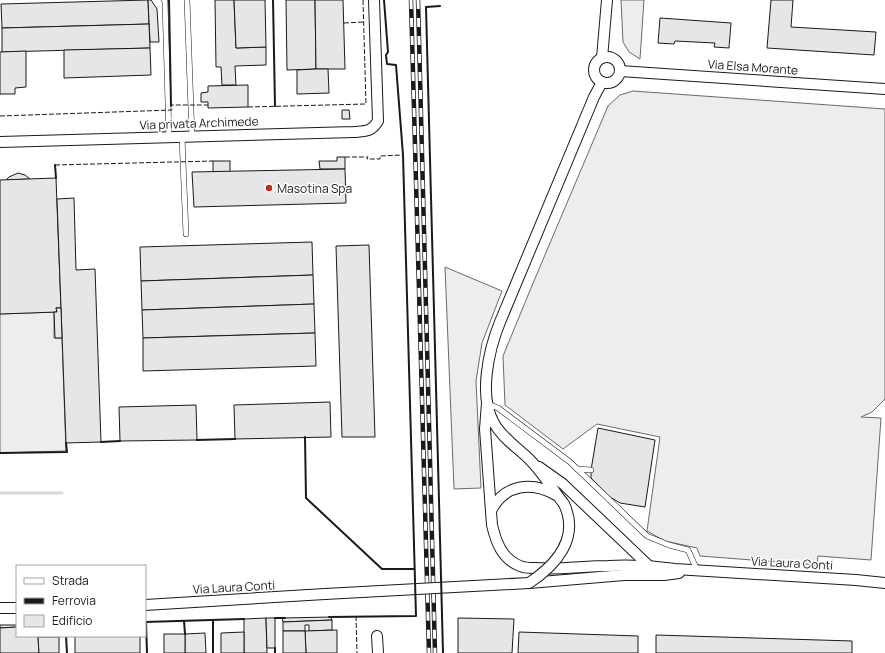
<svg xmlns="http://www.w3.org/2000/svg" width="885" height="653" font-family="Manrope,sans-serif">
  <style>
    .built { fill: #ededed; stroke: #6a6a6a }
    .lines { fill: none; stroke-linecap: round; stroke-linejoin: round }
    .stream { stroke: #d7d7d7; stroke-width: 3 }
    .building { fill: #e6e6e6; stroke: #1a1a1a }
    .lane-casing { stroke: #1a1a1a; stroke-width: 6 }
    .street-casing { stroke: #1a1a1a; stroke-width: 12 }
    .lane { stroke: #fff; stroke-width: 5 }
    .street { stroke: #fff; stroke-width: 10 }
    .rail-casing { stroke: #1a1a1a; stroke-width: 4.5 }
    .rail { stroke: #fff; stroke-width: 3; stroke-dasharray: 9; stroke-linecap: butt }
    .street-bridge-casing { stroke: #1a1a1a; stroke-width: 12; stroke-linecap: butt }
    .street-bridge { stroke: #fff; stroke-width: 10 }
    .fence { stroke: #1a1a1a; stroke-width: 1; stroke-dasharray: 5 2; stroke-linecap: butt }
    .wall { stroke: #1a1a1a; stroke-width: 2 }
    .poi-dot { fill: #c62828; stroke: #fff; stroke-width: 1.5 }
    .labels { text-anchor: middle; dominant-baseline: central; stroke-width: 3; stroke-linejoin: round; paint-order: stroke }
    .street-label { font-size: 12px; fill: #1a1a1a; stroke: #fff }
    .poi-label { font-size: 12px; fill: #1a1a1a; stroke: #fff; text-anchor: start }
  </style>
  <rect width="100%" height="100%" fill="#fff"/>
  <g class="built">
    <polygon points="621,0 644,0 640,59 629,52 623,42"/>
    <polygon points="633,91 885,109 885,399 872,412 861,417 881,418 871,560 818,556 817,565 700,556 697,548 665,541 647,531 660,437 597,424 563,449 505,405 503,356 531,288 608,106 620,95"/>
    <polygon points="445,267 502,291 482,343 476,381 481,488 454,489"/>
    <polygon points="54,312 54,338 62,338 66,451 0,453 0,314"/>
  </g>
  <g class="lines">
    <polyline class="stream" points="0,493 62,493"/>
  </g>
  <g class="building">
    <polygon points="148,0 149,24 2,28 1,4"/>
    <polygon points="148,0 151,0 157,9 159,42 150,42"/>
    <polygon points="215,0 234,0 236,48 266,47 266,65 235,66 236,85 222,85 221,67 216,67"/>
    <polygon points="234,0 265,0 266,47 236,48"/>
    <polygon points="286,0 315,0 316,69 287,70"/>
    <polygon points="315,0 343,0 345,69 316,69"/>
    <polygon points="771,0 793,0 791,27 876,32 874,55 767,48"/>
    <polygon points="660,18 731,23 729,48 714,47 715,43 675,41 674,44 658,43"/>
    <polygon points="149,24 150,48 2,52 2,28"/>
    <polygon points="150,48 151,75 64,78 64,50"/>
    <polygon points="26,51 26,87 15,88 15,94 0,94 0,52"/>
    <polygon points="316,69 328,69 329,93 297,94 297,70"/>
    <polygon points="248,85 248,107 208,108 208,102 201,102 201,93 208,92 208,86"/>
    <polygon points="342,110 349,110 350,119 342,119"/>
    <polygon points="337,157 345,157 345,169 320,169 319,161 337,161"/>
    <rect x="213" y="161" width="17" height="11"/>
    <polygon points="345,169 346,203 194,207 192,172"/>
    <polygon points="18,173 25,175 30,179 6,180 9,177"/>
    <polygon points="56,178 61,308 56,308 57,312 0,314 0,180"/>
    <polygon points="74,198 76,270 95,269 101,442 66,443 57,199"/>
    <polygon points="312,242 313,275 141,281 140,247"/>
    <polygon points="369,245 375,437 342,437 336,246"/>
    <polygon points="313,275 314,304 142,310 141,281"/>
    <polygon points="314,304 315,333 143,338 142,310"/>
    <polygon points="56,308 61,308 62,338 55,338 54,312 57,312"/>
    <polygon points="315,333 316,366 143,371 143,338"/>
    <polygon points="330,402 331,437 235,439 234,405"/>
    <polygon points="196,405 197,440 120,441 119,407"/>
    <polygon points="598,428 655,440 645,507 620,503 610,497 591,478 591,470"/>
    <polygon points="331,617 332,620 283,622 282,618"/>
    <polygon points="266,618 267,653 244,653 244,619"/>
    <polygon points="266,618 275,618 275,648 267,648"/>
    <polygon points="458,618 514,619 512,653 458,653"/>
    <polygon points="332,620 332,630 309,631 309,625 305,625 305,631 283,631 283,622"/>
    <polygon points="0,625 17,625 17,627 0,628"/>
    <polygon points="17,627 17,636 38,636 39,653 0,653 0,628"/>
    <polygon points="337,630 337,653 306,653 305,631"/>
    <polygon points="283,631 305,631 306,653 283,653"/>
    <polygon points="244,632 244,653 221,653 221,633"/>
    <polygon points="519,632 638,636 638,653 518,653"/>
    <polygon points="205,633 206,653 185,653 185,634"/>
    <rect x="164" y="634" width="21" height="19"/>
    <polygon points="656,635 852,641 852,653 656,653"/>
    <rect x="75" y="636" width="65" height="17"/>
    <polygon points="38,637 59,637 59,653 39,653"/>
  </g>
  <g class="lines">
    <g class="lane-casing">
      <g id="lane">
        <polyline points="164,0 165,2 169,137"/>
        <polyline points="187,0 192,137"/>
        <polyline points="182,137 186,234"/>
        <polyline points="488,404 498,408 570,462 647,536 669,545 688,550 697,570"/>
        <polyline points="577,469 591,470"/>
      </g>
    </g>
    <g class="street-casing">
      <g id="street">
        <circle cx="607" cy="70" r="13"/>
        <polyline points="602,58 607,0"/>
        <polyline points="620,71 885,89"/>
        <path d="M 0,142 L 354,132 C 366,131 371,132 378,121 L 374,0"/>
        <path d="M 487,403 L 485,429 L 492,525 C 496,542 502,559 520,566 C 524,568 530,568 535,568 C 559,570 584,566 608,566 C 630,565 653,566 675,569 L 856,580 L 885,583"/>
        <polyline points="539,467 563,484 649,566"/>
        <path d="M 564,504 C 553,490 543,473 530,460 C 518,448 502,438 494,423 C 478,396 489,349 500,322 L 594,97 L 602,82"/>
        <path d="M 491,511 C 504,484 532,481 556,495"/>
        <polyline points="529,583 624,575 664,575 679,573"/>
        <polyline points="145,605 325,594"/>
        <polyline points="0,608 17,608"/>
        <polyline points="377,636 378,653"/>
      </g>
    </g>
    <use href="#lane" class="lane"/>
    <use href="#street" class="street"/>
    <g class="rail-casing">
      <g id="rail">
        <polyline points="411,0 429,653"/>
        <polyline points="418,0 435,653"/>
      </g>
    </g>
    <use href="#rail" class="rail"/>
    <g class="street-bridge-casing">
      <path id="street-bridge" d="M 325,594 L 529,583 C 556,565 580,538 564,504"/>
    </g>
    <use href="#street-bridge" class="street-bridge"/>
    <g class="fence">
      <polyline points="344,23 364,22"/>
      <polyline points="248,107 366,104 363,0"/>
      <polyline points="0,116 172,110 171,105 208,105"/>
      <polyline points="345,157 368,157 367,159 380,159 380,156 403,155"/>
      <polyline points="55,165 213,161"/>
      <polyline points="356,616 357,653"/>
    </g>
    <g class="wall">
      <polyline points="169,0 171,105"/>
      <polyline points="273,0 275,106"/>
      <polyline points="440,6 426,7 443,653"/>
      <polyline points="55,165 56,178"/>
      <polyline points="305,437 306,498 382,569 414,569"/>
      <polyline points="197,440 235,439"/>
      <polyline points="101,442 120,441"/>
      <polyline points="0,453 67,452 66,443"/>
      <polyline points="329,617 416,616 403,155 396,65 387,64 386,55 388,52 384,0"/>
      <polyline points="275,618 285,618"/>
      <polyline points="213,620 213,653"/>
      <polyline points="184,621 185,634"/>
      <polyline points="145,622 244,619"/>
      <polyline points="146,622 147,653"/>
      <polyline points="66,636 67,653"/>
      <polyline points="275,648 275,653"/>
    </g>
  </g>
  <circle class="poi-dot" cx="269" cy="188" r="4"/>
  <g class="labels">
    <g class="street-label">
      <text transform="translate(753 67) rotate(4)">Via Elsa Morante</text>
      <text transform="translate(199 123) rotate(-2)">Via privata Archimede</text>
      <text transform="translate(792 563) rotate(3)">Via Laura Conti</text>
      <text transform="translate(234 587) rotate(-3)">Via Laura Conti</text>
    </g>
    <g class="poi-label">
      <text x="277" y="188">Masotina Spa</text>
    </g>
  </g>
  <rect x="16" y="565" width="130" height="72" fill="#ffffff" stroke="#a3a3a3"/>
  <rect x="24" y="578" width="20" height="6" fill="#ffffff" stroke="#a3a3a3"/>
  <text x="52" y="585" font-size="12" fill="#1a1a1a">Strada</text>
  <rect x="24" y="598" width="20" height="6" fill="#1a1a1a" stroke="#a3a3a3"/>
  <text x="52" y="605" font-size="12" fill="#1a1a1a">Ferrovia</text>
  <rect x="24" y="615" width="20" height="12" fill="#e6e6e6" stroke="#a3a3a3"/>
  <text x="52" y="625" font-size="12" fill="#1a1a1a">Edificio</text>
</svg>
